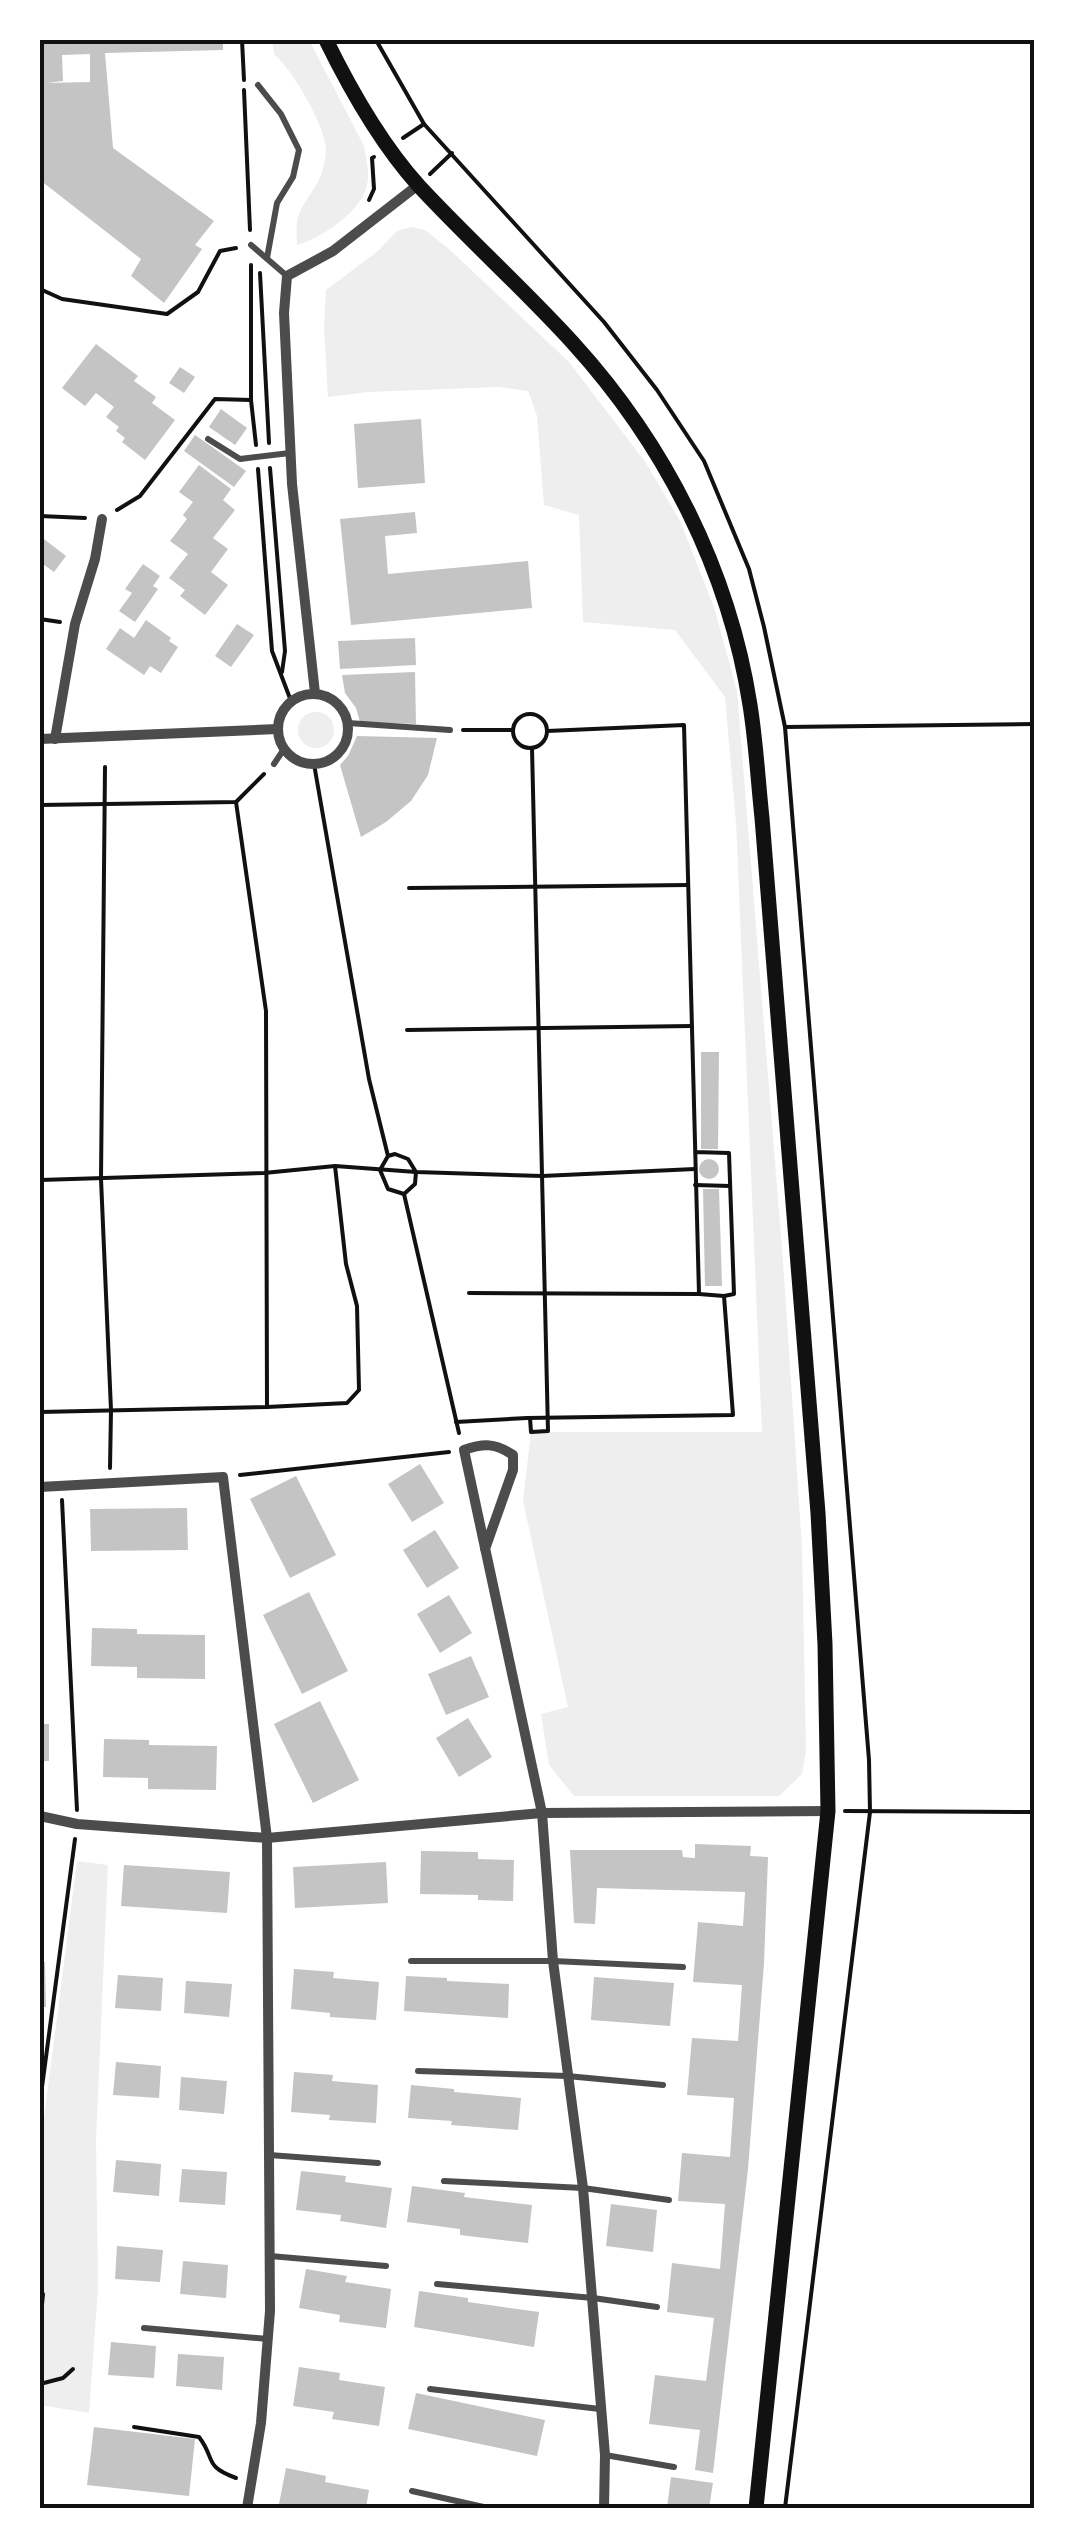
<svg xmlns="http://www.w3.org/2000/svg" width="1075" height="2548" font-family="Poppins,sans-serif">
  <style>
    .green { fill: #eee }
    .building { fill: #c4c4c4; fill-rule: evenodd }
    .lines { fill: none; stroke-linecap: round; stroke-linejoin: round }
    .path { stroke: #111; stroke-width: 4 }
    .service { stroke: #4c4c4c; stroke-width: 6 }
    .minor { stroke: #4c4c4c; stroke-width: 10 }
    .secondary { stroke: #111; stroke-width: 15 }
    .neatline { fill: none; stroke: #111; stroke-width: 4 }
  </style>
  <rect width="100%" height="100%" fill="#fff"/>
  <g class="green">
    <path d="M 272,40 L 309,40 L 364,146 C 366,158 370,174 367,185 C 362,212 321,238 297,245 C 297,234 295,224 299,214 C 305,199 317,188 322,172 C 324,165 326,156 326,149 C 324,123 293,71 274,54 Z"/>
    <polygon points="411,227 425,230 449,249 569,362 646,463 680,521 714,607 737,691 783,1261 802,1547 806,1751 802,1774 779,1796 574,1796 549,1765 541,1714 568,1707 523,1501 531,1432 762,1432 736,822 725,697 675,630 583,622 579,515 544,505 537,416 528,391 499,387 368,392 328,397 324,328 326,290 378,251 397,231"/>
    <circle cx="316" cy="730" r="18"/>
    <polygon points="77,1861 108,1865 96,2141 98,2288 89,2413 40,2405 41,2142"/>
  </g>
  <g class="building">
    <path d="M 40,40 L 223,40 L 223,50 L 105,53 L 113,148 L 214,221 L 195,245 L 202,249 L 164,303 L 131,276 L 141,259 L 40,180 ZM 90,54 L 90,82 L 47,83 L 63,81 L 62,55 Z"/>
    <polygon points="96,344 138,376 134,381 156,397 152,403 175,420 145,460 122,442 125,438 116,431 119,427 106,417 114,407 96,393 85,406 62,388"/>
    <polygon points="180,367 195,377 184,393 169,383"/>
    <polygon points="221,409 247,428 235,445 209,427"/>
    <polygon points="421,419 425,483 358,488 354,424"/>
    <polygon points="195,435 246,471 234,487 184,451"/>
    <polygon points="199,465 231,489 223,500 235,510 213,538 228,549 211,572 228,585 205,615 180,596 185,590 169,578 188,554 170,541 187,519 183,515 193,502 179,492"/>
    <polygon points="415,512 417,533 385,536 388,574 528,561 532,608 351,625 340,519"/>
    <polygon points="40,536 66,556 54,572 40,562"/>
    <polygon points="143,564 160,576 153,586 158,589 135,622 119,611 132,593 125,589"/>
    <polygon points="146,620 171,638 169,641 178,647 161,673 150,666 144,675 106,649 120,628 134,638"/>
    <polygon points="237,624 254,635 231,667 215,656"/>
    <polygon points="415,638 416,665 340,669 338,641"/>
    <polygon points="415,672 416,724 360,722 356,708 345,693 342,675"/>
    <polygon points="357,736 437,738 428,775 411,801 386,822 361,837 340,765 348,756"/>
    <polygon points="701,1052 719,1052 718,1149 701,1149"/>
    <circle cx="709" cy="1169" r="10"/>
    <polygon points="703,1189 719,1189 722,1286 705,1286"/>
    <polygon points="420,1464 444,1503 412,1522 388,1484"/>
    <polygon points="296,1476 336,1555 290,1578 250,1499"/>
    <polygon points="187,1508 188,1550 91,1551 90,1509"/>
    <polygon points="435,1530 459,1568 427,1588 403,1550"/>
    <polygon points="309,1592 348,1671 302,1694 263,1615"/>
    <polygon points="449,1595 472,1633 440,1653 417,1614"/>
    <polygon points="92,1628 137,1629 137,1634 205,1635 205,1679 137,1678 137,1667 91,1666"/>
    <polygon points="471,1656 489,1697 446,1715 428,1674"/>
    <polygon points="320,1701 359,1780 313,1803 274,1724"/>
    <polygon points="468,1718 492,1757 459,1777 436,1738"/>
    <rect x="40" y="1724" width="9" height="37"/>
    <polygon points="104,1739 149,1740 149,1745 217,1746 216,1790 148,1789 148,1778 103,1777"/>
    <polygon points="695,1844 751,1846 750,1856 768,1857 764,1963 748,2169 713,2473 695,2470 700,2430 649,2424 655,2375 706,2381 714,2318 667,2312 672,2263 720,2269 725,2204 678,2201 682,2153 730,2157 734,2098 687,2095 692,2038 738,2041 742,1985 693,1982 698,1922 743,1926 745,1892 597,1888 595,1924 574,1923 570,1850 682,1850 683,1857 695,1858"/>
    <polygon points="421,1851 478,1852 478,1859 514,1860 513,1901 478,1900 478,1895 420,1894"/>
    <polygon points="386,1862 388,1903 295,1908 293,1867"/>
    <polygon points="124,1865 230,1872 227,1913 121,1906"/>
    <polygon points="40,1962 45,1962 46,2007 40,2007"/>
    <polygon points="294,1969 334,1972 333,1978 379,1982 376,2020 330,2017 330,2013 291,2009"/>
    <polygon points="118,1975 163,1978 161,2011 115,2008"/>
    <polygon points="406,1976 447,1978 447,1981 509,1984 508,2018 404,2011"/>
    <polygon points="594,1977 674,1983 670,2026 591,2020"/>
    <polygon points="186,1981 232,1984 229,2017 184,2013"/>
    <polygon points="116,2062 161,2066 159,2098 113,2095"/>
    <polygon points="294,2072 333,2075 332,2081 378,2085 376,2123 329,2120 330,2115 291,2112"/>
    <polygon points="181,2077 227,2081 224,2114 179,2110"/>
    <polygon points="411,2085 454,2089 454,2092 521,2098 518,2130 451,2125 452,2121 408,2118"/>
    <polygon points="116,2160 161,2164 159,2196 113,2192"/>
    <polygon points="182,2169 227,2172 225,2205 179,2202"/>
    <polygon points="301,2171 346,2176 345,2182 392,2188 386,2228 340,2221 341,2215 296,2210"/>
    <polygon points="412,2186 465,2193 464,2197 532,2205 528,2243 460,2235 460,2229 407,2222"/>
    <polygon points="611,2204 657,2210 653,2252 606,2246"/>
    <polygon points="117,2246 163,2250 160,2282 115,2279"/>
    <polygon points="183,2261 228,2265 226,2298 180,2294"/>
    <polygon points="306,2269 347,2276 345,2282 391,2289 386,2328 339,2322 340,2315 299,2308"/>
    <polygon points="419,2291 468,2298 468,2302 539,2312 534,2347 414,2327"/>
    <polygon points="111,2342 156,2346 154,2378 108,2375"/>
    <polygon points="178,2354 224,2357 222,2390 176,2386"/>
    <polygon points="299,2367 340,2373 339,2380 385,2387 379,2426 332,2419 334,2412 293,2406"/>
    <polygon points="416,2393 545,2420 537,2456 408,2429"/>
    <polygon points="94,2427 195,2439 189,2496 87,2485"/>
    <polygon points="286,2468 326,2476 325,2482 369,2490 366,2508 300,2508 279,2504"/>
    <polygon points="671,2477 713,2483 709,2508 667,2508"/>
  </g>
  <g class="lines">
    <g class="path">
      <polyline points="242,40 244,80"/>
      <polyline points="376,40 424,124 604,322 657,390 704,461 749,569 764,627 785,727 869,1760 870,1812 785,2508"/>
      <polyline points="244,90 250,230"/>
      <polyline points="403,138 424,124"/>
      <polyline points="430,174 452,153"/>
      <polyline points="369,200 374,189 372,158 374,157"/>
      <polyline points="251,265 251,400 256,445"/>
      <polyline points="260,273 269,443"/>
      <polyline points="40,289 62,299 167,314 198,292 220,251 236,248"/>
      <polyline points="270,468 285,651 282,672"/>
      <polyline points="258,469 272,651 291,701"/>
      <polyline points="117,510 140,496 215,399 251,400"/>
      <polyline points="40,516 85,518"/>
      <polyline points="40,619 60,622"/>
      <circle cx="530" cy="731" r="17"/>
      <polyline points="785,727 1035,724"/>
      <polyline points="463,730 513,730"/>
      <polyline points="547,731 684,725 699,1294 724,1296 734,1294 729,1153 695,1152"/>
      <polyline points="314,764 369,1079 388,1156"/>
      <polyline points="105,767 101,1179 111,1410 110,1468"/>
      <polyline points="236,802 266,1011 267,1407"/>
      <polyline points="40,805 236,802 264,774"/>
      <polyline points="409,888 688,885"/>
      <polyline points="407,1030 692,1026"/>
      <polygon points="395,1154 408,1159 416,1172 415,1184 404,1194 388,1189 380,1170 388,1156"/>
      <polyline points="40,1180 264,1173 335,1166 416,1172 542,1176 695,1169"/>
      <polyline points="695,1185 730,1186"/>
      <polyline points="404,1194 459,1433"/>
      <polyline points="469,1293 699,1294"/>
      <polyline points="40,1412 267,1407 347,1403 359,1390 357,1306 346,1264 335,1166"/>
      <polyline points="530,1418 531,1432 548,1431 532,748"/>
      <polyline points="456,1422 527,1418 733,1415 724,1296"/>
      <polyline points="240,1475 449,1452"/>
      <polyline points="62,1500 77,1810"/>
      <polyline points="845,1811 1035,1812"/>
      <polyline points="40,2102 75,1839"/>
      <polyline points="40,2325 43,2294"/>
      <polyline points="40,2384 63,2378 73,2369"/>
      <path d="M 134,2427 L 199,2437 C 216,2459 203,2466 236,2478"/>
    </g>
    <g class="service">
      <polyline points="258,85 281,114 299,150 293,177 277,203 267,258"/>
      <polyline points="251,245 287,276"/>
      <polyline points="208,439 240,459 290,453"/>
      <polyline points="348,723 450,730"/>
      <polyline points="274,764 284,749"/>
      <polyline points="411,1961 553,1961 683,1967"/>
      <polyline points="418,2071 567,2076 663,2085"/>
      <polyline points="269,2155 378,2163"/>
      <polyline points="444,2181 583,2188 669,2200"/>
      <polyline points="270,2256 386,2266"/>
      <polyline points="437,2284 593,2298 657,2307"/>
      <polyline points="144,2328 268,2339"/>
      <polyline points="430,2389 600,2409"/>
      <polyline points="605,2455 674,2467"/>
      <polyline points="412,2491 488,2508"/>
    </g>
    <g class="minor">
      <polyline points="315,693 292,484 284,313 287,276 333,251 418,185"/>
      <circle cx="313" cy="729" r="35"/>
      <polyline points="40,739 277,729"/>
      <polyline points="55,739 75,624 95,559 102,519"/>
      <polyline points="40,1487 223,1477 267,1838 270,2311 261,2423 247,2508"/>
      <path d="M 485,1549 L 513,1470 L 513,1455 C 495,1443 484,1443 464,1450 L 542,1813 L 553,1961 L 583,2188 L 605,2455 L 604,2508"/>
      <polyline points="40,1816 77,1824 267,1838 542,1813 828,1811"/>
    </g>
    <path class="secondary" d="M 326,40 C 351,91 381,144 419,186 C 469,240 524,289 573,343 C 665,444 729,570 750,705 C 756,742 758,781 762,818 L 818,1513 L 825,1644 L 828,1811 L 756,2508"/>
  </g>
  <rect width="1075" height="2548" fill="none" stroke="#ffffff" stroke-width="85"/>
  <rect x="42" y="42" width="990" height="2464" class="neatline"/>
</svg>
